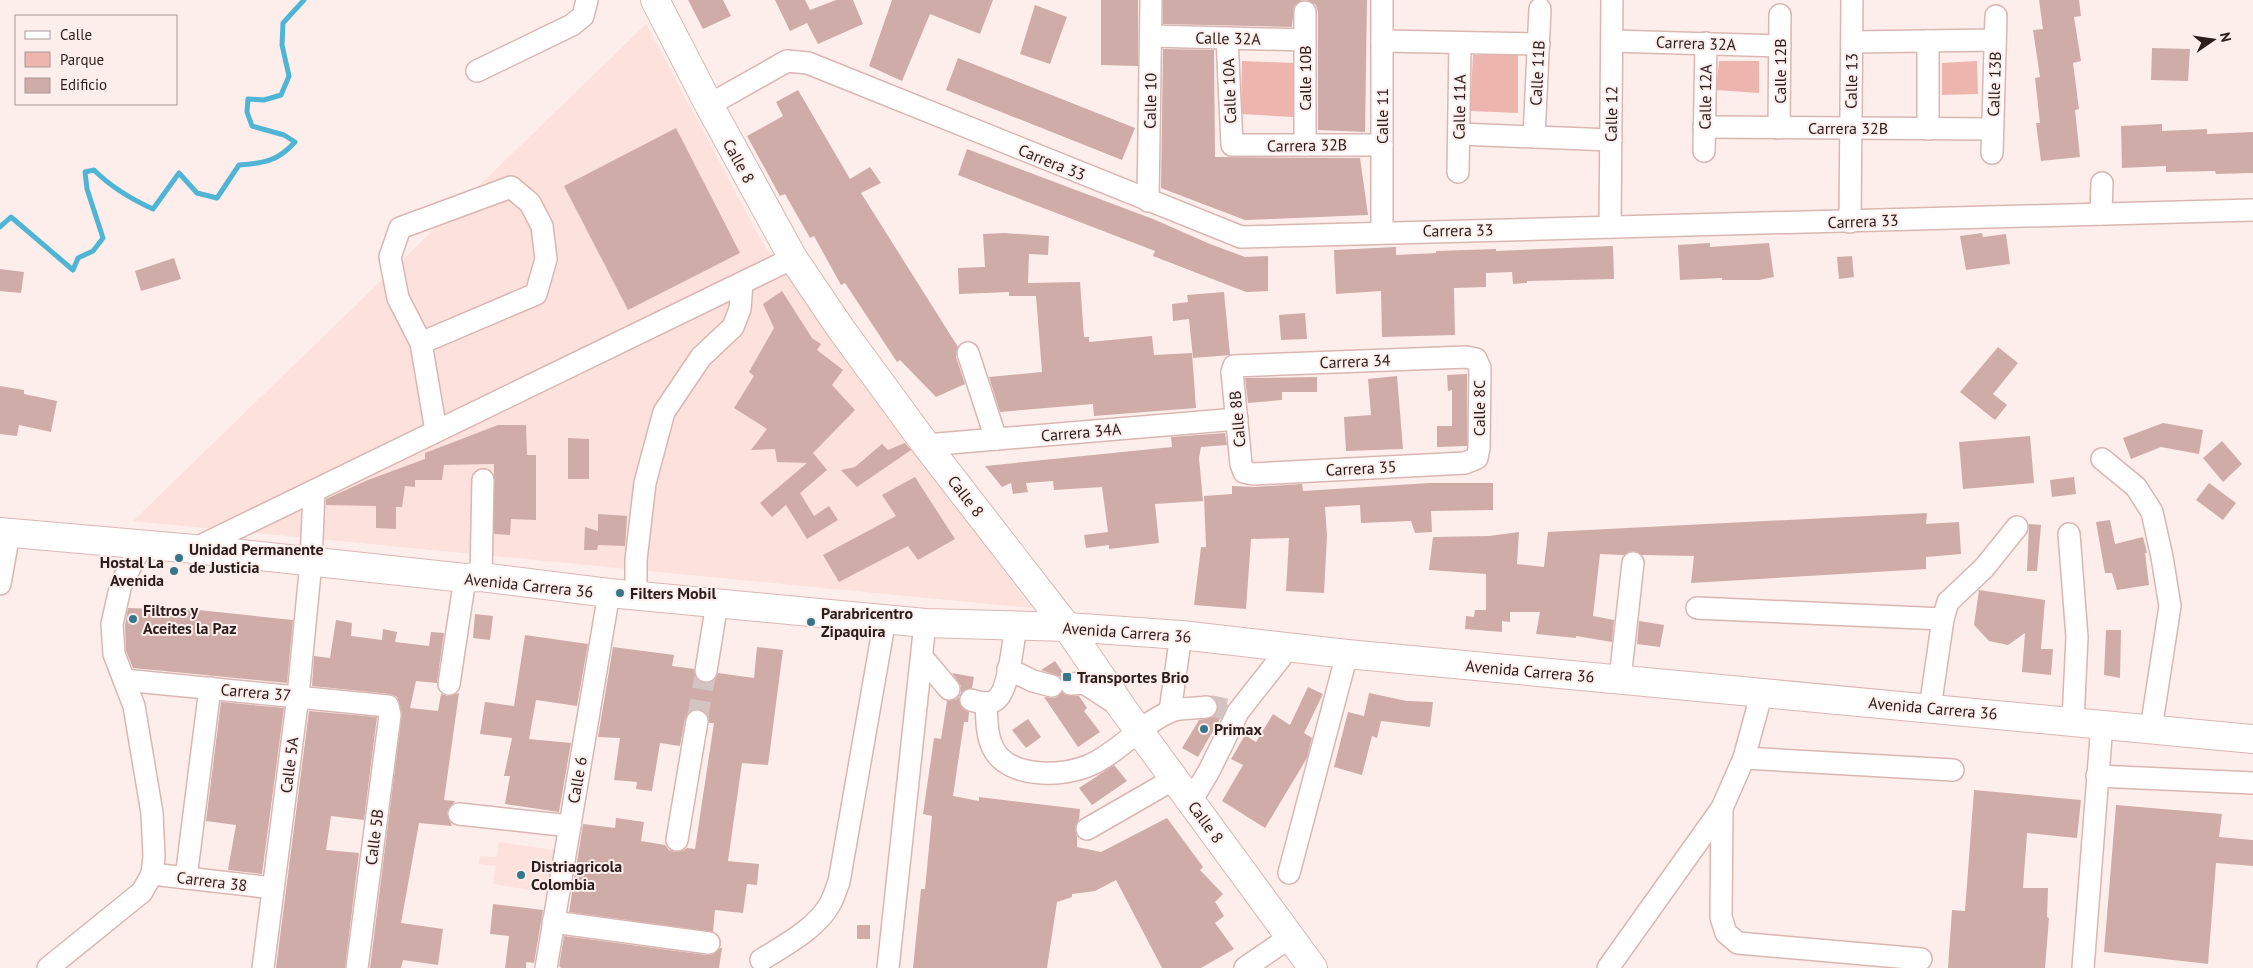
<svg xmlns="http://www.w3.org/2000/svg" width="2253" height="968" font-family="'PT Sans',sans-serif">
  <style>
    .built { fill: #fce1dd }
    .park { fill: #edb5ae }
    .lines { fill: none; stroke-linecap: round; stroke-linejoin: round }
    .stream { stroke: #50b5d5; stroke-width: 5 }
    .building { fill: #cfaca8 }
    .minor-tunnel { stroke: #d3c4c2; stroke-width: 21; stroke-dasharray: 21 11; stroke-linecap: butt }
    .minor-casing { stroke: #dab6b2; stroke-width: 24 }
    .major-casing { stroke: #dab6b2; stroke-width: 30 }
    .minor { stroke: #fff; stroke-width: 21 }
    .major { stroke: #fff; stroke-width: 28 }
    .poi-dot { fill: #37768a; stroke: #fdeeec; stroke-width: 2 }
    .labels { text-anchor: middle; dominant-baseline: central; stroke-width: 4; stroke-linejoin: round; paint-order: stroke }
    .street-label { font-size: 16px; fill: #2a1d1c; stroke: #fdeeec }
    .poi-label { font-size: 16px; font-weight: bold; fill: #2a1d1c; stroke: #fdeeec; text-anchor: start }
  </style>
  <rect width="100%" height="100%" fill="#fdeeec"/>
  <g class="built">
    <polygon points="646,24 762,242 1031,608 133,521"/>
    <polygon points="499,842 554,850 548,893 493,884 496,866 479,864 480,856 497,857"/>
  </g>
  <g class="park">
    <polygon points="1473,55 1518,55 1518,113 1470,111"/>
    <polygon points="1242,61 1295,63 1293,117 1241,114"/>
    <polygon points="1719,61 1759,61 1759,93 1716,90"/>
    <polygon points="1977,61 1978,94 1942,95 1942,63"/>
  </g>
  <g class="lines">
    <path class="stream" d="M 0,227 L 11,217 L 73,270 L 78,258 L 93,251 L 103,238 L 87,189 L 85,172 L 94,170 C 111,187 131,199 153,209 L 179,173 L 197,193 L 217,198 L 239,165 C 264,163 277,162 295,142 L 284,135 L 252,126 L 247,112 L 248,99 L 264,100 L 281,95 L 289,76 L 282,45 L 283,23 L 304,0"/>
  </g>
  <g class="building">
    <polygon points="688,0 723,0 731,16 703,29"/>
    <polygon points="775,0 805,0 810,10 836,0 853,0 863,24 818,44 807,23 790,31"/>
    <polygon points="892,0 993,0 980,34 930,14 902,81 869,66"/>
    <polygon points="1101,0 1138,0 1138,66 1101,65"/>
    <polygon points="1163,0 1303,0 1294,6 1292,27 1163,24"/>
    <polygon points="1307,0 1367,0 1365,132 1318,130 1318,12 1316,5"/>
    <polygon points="2039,0 2079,0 2081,16 2074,17 2081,61 2073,63 2079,109 2075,110 2080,157 2041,161 2036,123 2040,123 2035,78 2040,77 2033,30 2043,29"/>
    <polygon points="1035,5 1067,17 1050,64 1020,54"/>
    <polygon points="2152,48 2190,49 2188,81 2151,80"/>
    <polygon points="1163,49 1214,50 1215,157 1360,158 1368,215 1245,220 1161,188"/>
    <polygon points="958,58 1135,128 1122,160 946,90"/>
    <polygon points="798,90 850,179 870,167 881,183 861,193 958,347 956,357 965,384 936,397 900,360 897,362 845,283 841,285 814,236 810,238 785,194 780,196 747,136 783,116 776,102"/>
    <polygon points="2162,124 2162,131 2207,129 2207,134 2253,132 2253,173 2216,174 2215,171 2166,172 2166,166 2122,168 2121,126"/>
    <polygon points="676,128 740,253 628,310 564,186"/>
    <polygon points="967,149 1153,219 1210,244 1245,257 1268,256 1268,291 1246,292 1153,256 1155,251 958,175"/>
    <polygon points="1004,233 1049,236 1048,255 1029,254 1028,283 1080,282 1084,337 1089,337 1089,342 1152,336 1154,355 1192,353 1196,408 1094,416 1093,404 1000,412 989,377 1042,372 1036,296 1009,296 1009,292 959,294 958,268 985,267 983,234"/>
    <polygon points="1982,233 1983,237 2006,234 2010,264 1966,270 1960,236"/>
    <polygon points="1710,243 1710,247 1769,243 1774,277 1759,280 1722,280 1722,278 1680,280 1678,245"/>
    <polygon points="1613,246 1614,279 1527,281 1527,283 1513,284 1512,272 1486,273 1486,287 1454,288 1455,335 1382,337 1381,291 1336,294 1334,250 1396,247 1396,255 1436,253 1436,251 1496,249 1496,251"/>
    <polygon points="1852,256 1854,277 1839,279 1837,257"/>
    <polygon points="174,258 181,279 141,291 135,271"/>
    <polygon points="0,269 24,272 21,293 0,291"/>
    <polygon points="782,291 812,338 821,344 817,350 843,370 832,385 855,410 813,453 827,470 800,493 814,516 829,506 838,520 807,539 786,505 772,517 760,503 807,463 777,462 775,449 751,450 767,429 734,408 754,376 749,372 774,328 763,304"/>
    <polygon points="1224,292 1230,355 1193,358 1189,319 1173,321 1172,304 1188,302 1187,295"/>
    <polygon points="1305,313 1307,339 1281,340 1279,315"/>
    <polygon points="1998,347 2018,363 1993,394 2007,405 1995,420 1960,392"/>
    <polygon points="1467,374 1467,446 1437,447 1437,426 1452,426 1452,390 1448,391 1447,375"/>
    <polygon points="1397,376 1403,449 1346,451 1344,417 1371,415 1368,379"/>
    <polygon points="1317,377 1317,392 1282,392 1282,400 1248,403 1245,378"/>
    <polygon points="0,386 24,390 24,394 57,401 51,432 19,425 17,436 0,434"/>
    <polygon points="2163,423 2203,430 2199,454 2161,447 2131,459 2123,438"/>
    <polygon points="498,425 526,425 527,455 536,455 536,520 511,519 510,535 494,534 494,464 444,465 442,480 415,480 415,487 405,486 402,507 396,507 396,529 376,528 376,506 326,505 326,499 368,480 425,459 425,453"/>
    <polygon points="1225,433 1227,445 1201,447 1199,458 1203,501 1155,504 1159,543 1109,549 1109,545 1086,548 1084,535 1108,532 1102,487 1054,490 1053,481 1026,483 1028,492 1013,494 1011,483 1002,487 985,466 1172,447 1171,437"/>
    <polygon points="2030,436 2034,483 1963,489 1959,442"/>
    <polygon points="568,438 589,439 589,479 568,479"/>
    <polygon points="2222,441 2242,464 2223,482 2203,458"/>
    <polygon points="905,443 911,450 857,487 841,470 855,467 882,444 888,450"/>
    <polygon points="915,477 955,539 918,560 908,546 839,582 823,555 896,516 882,495"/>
    <polygon points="2074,477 2076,494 2052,497 2050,480"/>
    <polygon points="1430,483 1493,483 1493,510 1431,511 1432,532 1415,533 1411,521 1361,523 1360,505 1325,507 1327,536 1324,593 1286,591 1289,538 1251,539 1246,609 1194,605 1201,547 1206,547 1204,496 1232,494 1232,486 1253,487 1302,484 1303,491"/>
    <polygon points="2209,483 2236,503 2223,520 2196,500"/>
    <polygon points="1927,513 1926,524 1959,522 1961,554 1926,557 1926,569 1691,583 1694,556 1642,555 1634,551 1624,555 1600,554 1593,616 1614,620 1612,642 1576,636 1576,638 1536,634 1540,612 1510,612 1510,622 1502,621 1502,632 1465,629 1466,616 1474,617 1475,610 1486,610 1486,574 1429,570 1433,537 1489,536 1519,532 1517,564 1544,567 1548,532"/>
    <polygon points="598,514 627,516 625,546 598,545 597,550 584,550 585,527 598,531"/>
    <polygon points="2110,520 2115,544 2143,537 2147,553 2145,553 2149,585 2117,590 2112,573 2105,573 2096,522"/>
    <polygon points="2029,524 2041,525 2037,571 2027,571"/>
    <polygon points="1979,590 2045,600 2041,649 2053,649 2051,675 2022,672 2025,633 2008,645 1989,641 1974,625"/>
    <polygon points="160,606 293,620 287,683 133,668 126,651 125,625 128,608 160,609"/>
    <polygon points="475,614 493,616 490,640 473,638"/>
    <polygon points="336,620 352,623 351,636 382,640 383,629 397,632 395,642 429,646 431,632 444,633 437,683 416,681 410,708 438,711 441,694 448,696 459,693 444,800 455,801 447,812 452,826 419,823 401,923 443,929 438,965 403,960 401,968 370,968 402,713 397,697 390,694 312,686 314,656 330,658"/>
    <polygon points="1639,621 1664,625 1660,647 1637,644"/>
    <polygon points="2106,630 2121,630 2120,678 2104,675"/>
    <polygon points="525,635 588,644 577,706 536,700 529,739 571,743 559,812 505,804 510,776 504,776 512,738 480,734 485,702 514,706"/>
    <polygon points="613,647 674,655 672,666 694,669 698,680 704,683 715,679 718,673 754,678 757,647 783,650 768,765 742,763 728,861 759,864 757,885 747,884 743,913 715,910 713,932 569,912 583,824 615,828 616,818 644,822 641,841 665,845 669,850 675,852 682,851 687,848 695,849 714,723 709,723 708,716 700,709 693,709 688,713 685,719 680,746 660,743 652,791 636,789 637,782 614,780 620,738 598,737"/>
    <polygon points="1055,661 1064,674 1061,677 1041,670"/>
    <polygon points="952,673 974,677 972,688 963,691 959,697 962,708 969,712 968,722 964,722 953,796 979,801 979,797 1080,809 1079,820 1075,828 1077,837 1077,847 1101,852 1167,818 1203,867 1200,870 1223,894 1215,902 1224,916 1215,923 1234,949 1201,968 1162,968 1116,880 1095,891 1072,894 1072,897 1057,902 1047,968 913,968 921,889 925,889 932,816 923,814 934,738 941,739 947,701 957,699 961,693 961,686"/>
    <polygon points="1308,687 1323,694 1304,733 1312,738 1307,758 1265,828 1222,801 1243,765 1231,759 1245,735 1256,742 1273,714 1290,725"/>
    <polygon points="1062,692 1066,695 1079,696 1087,708 1084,711 1100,732 1078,747 1044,697 1055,698"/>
    <polygon points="1369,693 1407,701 1433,702 1430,727 1381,721 1377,738 1372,736 1362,775 1334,767 1348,712 1364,716"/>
    <polygon points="1213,696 1228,705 1198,757 1182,748 1199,720 1213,717 1217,712 1218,705"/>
    <polygon points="221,702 284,708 262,874 228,870 236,825 206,821"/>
    <polygon points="309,711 377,717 364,820 331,816 326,850 359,853 345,968 276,968"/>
    <polygon points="1028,719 1041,737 1026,748 1012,730"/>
    <polygon points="1114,765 1127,781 1092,805 1079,788"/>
    <polygon points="1974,790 2081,800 2077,838 2027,833 2023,888 2048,888 2047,917 2049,918 2045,968 1948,968 1952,910 1965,911"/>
    <polygon points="2116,805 2222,814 2219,837 2253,840 2253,866 2216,863 2208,964 2104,952"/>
    <polygon points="493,904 543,910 534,963 526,962 526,968 505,968 509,936 490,934"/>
    <rect x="857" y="925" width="13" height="14"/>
    <polygon points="564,936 707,955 714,954 720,948 722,948 719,968 561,968 559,966"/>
  </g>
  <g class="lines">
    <g class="minor-tunnel">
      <polyline points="1206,707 1212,706 1226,709"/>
      <polyline points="697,721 706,671"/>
    </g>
    <g class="minor-casing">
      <g id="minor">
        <polyline points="1382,0 1382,232"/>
        <polyline points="1151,36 1304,40"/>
        <polyline points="1227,38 1232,145 1382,145"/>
        <polyline points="1382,41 1539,44"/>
        <polyline points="1612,41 1780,46"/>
        <polyline points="1852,42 1995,40"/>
        <polyline points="477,71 572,25 583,16 587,0"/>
        <polyline points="709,105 787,61 808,63 1241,237 2253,210"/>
        <polyline points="1704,127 1992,129"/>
        <polyline points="1779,128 1780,15"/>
        <polyline points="1928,129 1928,41"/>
        <polyline points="1459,134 1611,140"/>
        <polyline points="1534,137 1540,9"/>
        <polyline points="1305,145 1305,12"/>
        <polyline points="1704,151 1706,43"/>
        <polyline points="1992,153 1996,16"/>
        <polyline points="1458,172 1460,43"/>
        <polyline points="1148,201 1151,0"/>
        <polyline points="2101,214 2102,183"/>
        <polyline points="1850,222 1852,0"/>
        <polyline points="1610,227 1612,0"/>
        <polyline points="421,343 536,294 546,259 542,226 530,203 511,187 400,228 390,257 398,298 421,343 436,431"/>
        <polyline points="968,353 996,439"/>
        <polygon points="1466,357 1476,359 1480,368 1479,448 1477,458 1465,463 1253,474 1244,472 1241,464 1232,372 1234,366"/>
        <polyline points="926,445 1237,419"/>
        <polyline points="2102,459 2136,487 2152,512 2162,557 2170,606 2151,729"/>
        <polyline points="2069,534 2077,637 2073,721"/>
        <polyline points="194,549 793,258"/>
        <polyline points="481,577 483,480"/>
        <polyline points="0,584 9,533"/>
        <polyline points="636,596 636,560 645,483 664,412 701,357 733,327 740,309 742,283"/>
        <polyline points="1697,608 1943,619"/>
        <polyline points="922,657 949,689"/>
        <polyline points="1008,669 1033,681 1052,686"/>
        <polyline points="706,671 717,603"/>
        <polyline points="1620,679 1633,563"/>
        <polyline points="124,680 388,706 390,715 357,968"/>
        <polyline points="449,684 465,578"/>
        <polyline points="1071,684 1084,683 1115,703"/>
        <path d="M 971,700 C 978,702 987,705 994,701 C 1009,694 1013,642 1016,625"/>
        <path d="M 986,703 C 987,718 986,734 993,748 C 1008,779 1063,777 1090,765 C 1119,752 1140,725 1169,712 C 1179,707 1195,709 1206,707"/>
        <polyline points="1930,708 1943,619 1948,602 1984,568 2017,527"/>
        <polyline points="1170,711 1181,635"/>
        <polyline points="1744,758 1953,770"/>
        <polyline points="2097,776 2253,783"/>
        <polyline points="1191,801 1209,771 1238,712 1289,647"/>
        <polyline points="1722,808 1721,917 1726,933 1738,943 1921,959"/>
        <polyline points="459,814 570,826"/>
        <polyline points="1087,829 1174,779"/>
        <polyline points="677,840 697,721"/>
        <polyline points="1289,873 1347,654"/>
        <polyline points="152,874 273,888"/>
        <polyline points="186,878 210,688"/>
        <polyline points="553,922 709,943"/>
        <path d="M 761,960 C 785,945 816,929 830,904 C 834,897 836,889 839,882 L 885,619"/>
        <polyline points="48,968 142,892 152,874 154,857 152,813 134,706 114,654 112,624 121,584 142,545"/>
        <polyline points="263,968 298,696 311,562 314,491"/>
        <polyline points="546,968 609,593"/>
        <polyline points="888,968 925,623"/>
        <polyline points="1245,968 1290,937"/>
        <polyline points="1608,968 1722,808 1744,758 1762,692"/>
        <polyline points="2083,968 2102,724"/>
      </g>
    </g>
    <g class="major-casing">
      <g id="major">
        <polyline points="655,0 709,105 793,258 841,329 926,445 1067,627 1123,709 1313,968"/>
        <polyline points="0,532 194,549 465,578 481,577 609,593 925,623 1067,627 1181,635 1347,654 2253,739"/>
      </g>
    </g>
    <use href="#minor" class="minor"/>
    <use href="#major" class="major"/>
  </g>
  <g class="poi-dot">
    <circle cx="179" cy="558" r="5"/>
    <circle cx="174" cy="571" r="5"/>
    <circle cx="620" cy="593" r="5"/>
    <circle cx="133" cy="619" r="5"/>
    <circle cx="811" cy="622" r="5"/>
    <rect x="1062" y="672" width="10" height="10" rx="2.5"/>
    <circle cx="1204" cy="729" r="5"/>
    <circle cx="521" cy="875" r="5"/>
  </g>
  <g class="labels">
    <g class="street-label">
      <text transform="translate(1228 38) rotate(1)">Calle 32A</text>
      <text transform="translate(1696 43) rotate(2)">Carrera 32A</text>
      <text transform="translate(1780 71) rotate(-90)">Calle 12B</text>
      <text transform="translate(1537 73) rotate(-87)">Calle 11B</text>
      <text transform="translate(1305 78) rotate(-90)">Calle 10B</text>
      <text transform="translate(1851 81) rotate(-89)">Calle 13</text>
      <text transform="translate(1994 84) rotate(-88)">Calle 13B</text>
      <text transform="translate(1229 91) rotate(-92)">Calle 10A</text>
      <text transform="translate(1705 97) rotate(-89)">Calle 12A</text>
      <text transform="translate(1150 101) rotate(-89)">Calle 10</text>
      <text transform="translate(1459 107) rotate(-89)">Calle 11A</text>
      <text transform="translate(1611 114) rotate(-89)">Calle 12</text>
      <text transform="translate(1382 116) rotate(-90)">Calle 11</text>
      <text x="1848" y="128">Carrera 32B</text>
      <text transform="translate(1307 145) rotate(-1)">Carrera 32B</text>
      <text transform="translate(739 161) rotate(61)">Calle 8</text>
      <text transform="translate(1052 162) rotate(22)">Carrera 33</text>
      <text transform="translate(1863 221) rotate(-2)">Carrera 33</text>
      <text transform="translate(1458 230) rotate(-1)">Carrera 33</text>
      <text transform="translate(1355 361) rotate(-2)">Carrera 34</text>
      <text transform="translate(1479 408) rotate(-90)">Calle 8C</text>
      <text transform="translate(1237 419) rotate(-95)">Calle 8B</text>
      <text transform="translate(1081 432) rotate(-5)">Carrera 34A</text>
      <text transform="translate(1361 468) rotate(-3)">Carrera 35</text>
      <text transform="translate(966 496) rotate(52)">Calle 8</text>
      <text transform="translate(529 585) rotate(6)">Avenida Carrera 36</text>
      <text transform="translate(1127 632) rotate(4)">Avenida Carrera 36</text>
      <text transform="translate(1530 671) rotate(5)">Avenida Carrera 36</text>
      <text transform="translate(256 692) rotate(5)">Carrera 37</text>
      <text transform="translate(1933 708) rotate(5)">Avenida Carrera 36</text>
      <text transform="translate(289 765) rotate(-83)">Calle 5A</text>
      <text transform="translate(577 780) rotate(-80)">Calle 6</text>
      <text transform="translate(1206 822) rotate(54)">Calle 8</text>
      <text transform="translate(374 837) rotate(-83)">Calle 5B</text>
      <text transform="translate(212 881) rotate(7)">Carrera 38</text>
    </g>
    <g class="poi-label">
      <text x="189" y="549">Unidad Permanente<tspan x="189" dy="18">de Justicia</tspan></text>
      <text x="164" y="562" text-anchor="end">Hostal La<tspan x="164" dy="18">Avenida</tspan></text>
      <text x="630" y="593">Filters Mobil</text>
      <text x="143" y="610">Filtros y<tspan x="143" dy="18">Aceites la Paz</tspan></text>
      <text x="821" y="613">Parabricentro<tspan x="821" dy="18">Zipaquira</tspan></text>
      <text x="1077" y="677">Transportes Brio</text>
      <text x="1214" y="729">Primax</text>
      <text x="531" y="866">Distriagricola<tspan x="531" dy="18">Colombia</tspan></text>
    </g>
  </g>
  <rect x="15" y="15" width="162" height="90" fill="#fdeeec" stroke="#a99a99"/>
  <rect x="25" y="31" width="25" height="8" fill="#ffffff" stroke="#a99a99"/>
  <text x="60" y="40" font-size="15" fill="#2a1d1c">Calle</text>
  <rect x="25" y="52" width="25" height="15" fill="#edb5ae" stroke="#a99a99"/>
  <text x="60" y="65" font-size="15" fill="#2a1d1c">Parque</text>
  <rect x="25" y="78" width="25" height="15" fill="#cfaca8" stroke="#a99a99"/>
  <text x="60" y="90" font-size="15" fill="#2a1d1c">Edificio</text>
  <g transform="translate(2213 40) rotate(77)" stroke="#fdeeec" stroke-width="4" paint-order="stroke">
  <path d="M0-4L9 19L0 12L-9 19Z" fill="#2a1d1c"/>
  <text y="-8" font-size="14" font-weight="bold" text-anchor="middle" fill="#2a1d1c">N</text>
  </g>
</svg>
